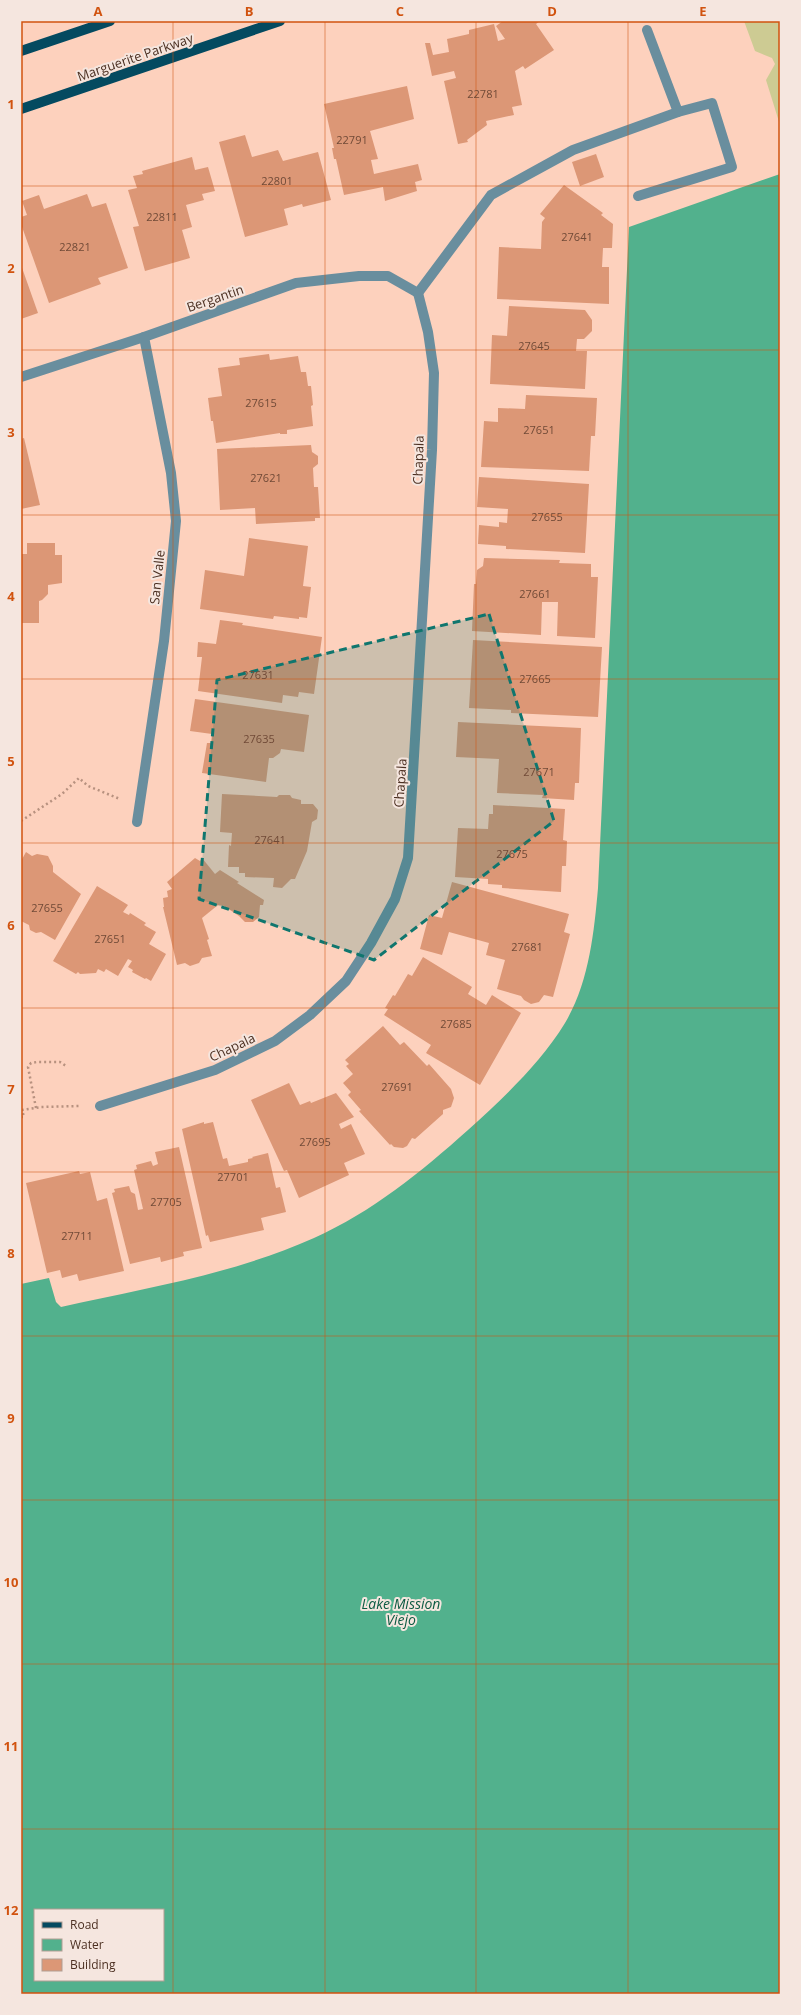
<svg xmlns="http://www.w3.org/2000/svg" width="801" height="2015" font-family="'Open Sans',sans-serif">
  <style>
    .green { fill: #cdcb93 }
    .water { fill: #52b18d; fill-rule: evenodd }
    .building { fill: #dc9776 }
    .lines { fill: none; stroke-linecap: round; stroke-linejoin: round }
    .path { stroke: #b7917f; stroke-width: 2.5; stroke-dasharray: 2 3; stroke-linecap: butt }
    .minor { stroke: #698e9e; stroke-width: 10 }
    .major { stroke: #044a60; stroke-width: 10 }
    .marked { fill: #0f766e; fill-opacity: 0.2; stroke: #0f766e; stroke-width: 3; stroke-dasharray: 8 5; stroke-linejoin: round }
    .grid { fill: none; stroke: #d1530f; stroke-width: 1; stroke-opacity: 0.55 }
    .labels { text-anchor: middle; dominant-baseline: central; stroke-width: 4; stroke-linejoin: round; paint-order: stroke }
    .number-label { font-size: 11px; fill: #704a37 }
    .street-label { font-size: 13px; fill: #4c3022; stroke: #f5e6df }
    .water-label { font-size: 14px; font-style: italic; fill: #0c5a42; stroke: #f5e6df }
    .neatline { fill: none; stroke: #d1530f; stroke-width: 1.5 }
    .grid-label { font-size: 13px; text-anchor: middle; font-weight: bold; fill: #d1530f }
  </style>
  <rect width="100%" height="100%" fill="#fdd1bd"/>
  <polygon class="green" points="744,21 780,21 780,125 766,80 775,64 772,58 755,51"/>
  <path class="water" d="M 780,174 L 780,1994 L 21,1994 L 21,1284 L 49,1278 L 56,1302 L 61,1307 C 146,1288 234,1274 314,1238 C 372,1212 421,1172 468,1130 C 503,1098 540,1064 565,1023 C 589,983 594,933 598,888 L 629,227 ZM 35,1910 L 163,1910 L 163,1980 L 35,1980 Z"/>
  <g class="building">
    <polygon points="503,21 540,21 536,24 554,50 525,69 523,66 515,71 522,105 512,107 514,115 486,121 487,125 467,140 468,142 458,144 444,81 456,78 454,71 432,76 425,43 430,43 433,55 449,52 447,39 469,34 469,30 494,24 498,41 505,39 496,26"/>
    <polygon points="407,86 414,119 370,131 378,159 371,160 374,174 418,164 422,180 415,182 417,191 385,201 383,187 344,195 336,159 334,159 332,148 334,148 324,104"/>
    <polygon points="245,135 252,157 278,150 283,161 318,152 331,200 303,207 302,204 284,209 288,225 245,237 219,142"/>
    <polygon points="596,154 604,177 580,186 572,162"/>
    <polygon points="192,157 195,170 208,167 215,191 202,194 204,200 186,205 192,227 182,230 190,258 145,271 133,227 139,226 128,190 137,188 133,176 143,174 142,171"/>
    <polygon points="564,185 603,213 601,215 613,224 612,248 603,248 602,267 609,267 609,304 497,299 499,247 541,249 542,222 545,218 540,214"/>
    <polygon points="87,194 92,207 106,203 128,268 98,278 101,284 49,303 21,224 21,217 27,215 22,201 39,195 44,209"/>
    <polygon points="21,265 38,313 21,319"/>
    <polygon points="509,306 585,310 592,320 592,331 584,339 577,339 576,351 587,351 585,389 490,384 492,335 507,336"/>
    <polygon points="269,354 270,360 298,356 301,372 306,372 308,386 311,386 313,405 311,406 313,426 287,430 287,434 280,434 280,433 216,443 213,421 211,421 208,398 222,396 218,368 240,365 239,358"/>
    <polygon points="526,395 597,398 595,436 591,436 589,471 481,467 484,421 498,422 498,408 525,409"/>
    <polygon points="24,438 40,505 21,509 21,439"/>
    <polygon points="311,445 312,452 318,456 318,464 313,468 314,487 318,487 320,518 315,518 315,521 256,524 255,508 220,510 217,449"/>
    <polygon points="479,477 589,484 585,553 506,549 506,546 478,544 479,525 499,527 499,522 507,523 508,509 477,507"/>
    <polygon points="249,538 308,546 303,586 311,587 307,618 299,617 299,619 274,616 273,619 200,609 205,570 244,576"/>
    <polygon points="27,543 55,543 55,555 62,555 62,583 48,585 48,594 42,600 39,601 39,623 21,623 21,554 27,554"/>
    <polygon points="484,558 560,560 559,563 591,564 591,577 598,577 595,638 557,636 558,602 542,602 541,635 472,631 474,584 476,584 477,570 483,566"/>
    <polygon points="220,620 243,623 242,625 322,637 314,694 299,692 298,697 283,695 282,703 198,691 202,657 197,657 198,642 216,644"/>
    <polygon points="473,640 602,647 598,717 511,713 511,710 469,708"/>
    <polygon points="195,699 309,715 304,752 281,749 280,753 273,758 269,758 266,782 202,773 207,743 211,743 212,734 190,731"/>
    <polygon points="458,722 581,728 579,783 575,783 574,800 542,798 543,795 497,793 499,759 456,757"/>
    <polygon points="222,794 277,797 279,795 290,795 292,798 301,800 301,804 313,804 318,810 317,819 312,822 307,851 295,879 291,879 282,888 273,887 274,878 245,877 245,873 239,873 239,867 228,867 229,845 231,846 232,833 220,832"/>
    <polygon points="493,805 565,809 563,840 567,841 566,866 562,866 561,892 502,888 502,885 488,884 488,879 455,877 458,828 488,829 489,814 493,814"/>
    <polygon points="26,852 32,856 37,854 48,856 53,866 53,872 81,894 55,940 41,932 36,933 30,930 29,925 21,921 21,861"/>
    <polygon points="195,858 200,861 202,858 215,874 220,870 239,882 237,883 264,900 263,905 260,905 259,917 253,922 245,922 239,916 224,906 218,905 202,918 209,939 207,940 212,956 202,958 199,963 190,966 185,963 177,965 163,907 164,907 163,898 168,897 167,891 172,889 167,882"/>
    <polygon points="452,882 569,914 564,932 570,934 553,997 544,995 539,1002 531,1004 524,1000 521,996 497,989 505,960 486,955 489,943 449,932 442,955 420,949 429,915 442,918"/>
    <polygon points="97,886 128,905 123,912 129,915 130,913 146,923 144,925 156,932 149,944 166,954 151,981 146,978 145,979 132,972 133,970 128,967 132,961 128,959 118,976 106,969 104,972 98,969 96,973 80,974 78,972 76,974 53,961"/>
    <polygon points="423,957 472,987 468,994 486,1005 492,995 521,1013 480,1085 426,1053 431,1045 384,1015 388,1009 385,1008 393,995 395,996 408,974 412,976"/>
    <polygon points="383,1026 400,1045 404,1042 427,1066 429,1064 451,1089 454,1098 451,1107 443,1110 443,1114 415,1139 412,1138 407,1146 403,1148 394,1147 391,1144 390,1145 359,1111 361,1110 348,1095 351,1092 343,1083 353,1074 346,1066 349,1064 345,1060"/>
    <polygon points="289,1083 300,1105 310,1101 311,1103 336,1093 354,1117 339,1124 341,1129 351,1124 365,1154 344,1163 349,1175 299,1198 287,1170 284,1171 251,1100"/>
    <polygon points="204,1122 204,1124 213,1122 223,1159 227,1158 229,1166 248,1162 248,1159 253,1158 252,1157 268,1153 276,1188 280,1187 286,1212 261,1218 264,1230 210,1242 208,1235 206,1236 182,1129"/>
    <polygon points="179,1147 202,1248 183,1252 184,1256 161,1262 160,1257 130,1264 112,1193 115,1192 114,1189 129,1186 131,1192 135,1194 138,1210 143,1209 134,1170 137,1169 136,1165 151,1161 153,1166 158,1164 155,1152"/>
    <polygon points="79,1171 80,1174 90,1172 97,1201 107,1198 124,1271 79,1281 77,1274 62,1278 60,1270 47,1273 26,1183"/>
  </g>
  <g class="lines">
    <g class="path">
      <polyline points="21,821 62,794 79,778 88,786 120,799"/>
      <polyline points="36,1108 28,1067 31,1063 37,1062 60,1062 66,1066"/>
      <polyline points="21,1117 24,1117 22,1110 41,1107 79,1106"/>
    </g>
    <g class="minor">
      <polyline points="638,196 732,167 712,103 678,112"/>
      <polyline points="418,293 491,195 573,150 678,112 647,30"/>
      <polyline points="21,377 144,337 296,283 359,276 388,276 418,293"/>
      <polyline points="137,822 164,641 176,521 171,473 144,337"/>
      <polyline points="100,1106 215,1070 275,1041 310,1015 346,981 371,943 395,899 408,858 432,450 434,373 428,332 418,293"/>
    </g>
    <g class="major">
      <polyline points="21,51 110,21"/>
      <polyline points="21,109 280,21"/>
    </g>
  </g>
  <path class="marked" d="M 489,614 L 554,821 L 374,960 L 199,899 L 217,680 Z"/>
  <path class="grid" d="M 173,21 L 173,1994M 325,21 L 325,1994M 476,21 L 476,1994M 628,21 L 628,1994M 21,186 L 780,186M 21,350 L 780,350M 21,515 L 780,515M 21,679 L 780,679M 21,843 L 780,843M 21,1008 L 780,1008M 21,1172 L 780,1172M 21,1336 L 780,1336M 21,1500 L 780,1500M 21,1664 L 780,1664M 21,1829 L 780,1829"/>
  <g class="labels">
    <g class="number-label">
      <text x="483" y="93">22781</text>
      <text x="352" y="139">22791</text>
      <text x="277" y="180">22801</text>
      <text x="162" y="216">22811</text>
      <text x="577" y="236">27641</text>
      <text x="75" y="246">22821</text>
      <text x="534" y="345">27645</text>
      <text x="261" y="402">27615</text>
      <text x="539" y="429">27651</text>
      <text x="266" y="477">27621</text>
      <text x="547" y="516">27655</text>
      <text x="535" y="593">27661</text>
      <text x="258" y="674">27631</text>
      <text x="535" y="678">27665</text>
      <text x="259" y="738">27635</text>
      <text x="539" y="771">27671</text>
      <text x="270" y="839">27641</text>
      <text x="512" y="853">27675</text>
      <text x="47" y="907">27655</text>
      <text x="110" y="938">27651</text>
      <text x="527" y="946">27681</text>
      <text x="456" y="1023">27685</text>
      <text x="397" y="1086">27691</text>
      <text x="315" y="1141">27695</text>
      <text x="233" y="1176">27701</text>
      <text x="166" y="1201">27705</text>
      <text x="77" y="1235">27711</text>
    </g>
    <g class="street-label">
      <text transform="translate(135 57) rotate(-19)">Marguerite Parkway</text>
      <text transform="translate(215 298) rotate(-19)">Bergantin</text>
      <text transform="translate(418 460) rotate(-88)">Chapala</text>
      <text transform="translate(157 577) rotate(-84)">San Valle</text>
      <text transform="translate(400 783) rotate(-86)">Chapala</text>
      <text transform="translate(232 1047) rotate(-25)">Chapala</text>
    </g>
    <g class="water-label">
      <text x="401" y="1603">Lake Mission<tspan x="401" dy="16">Viejo</tspan></text>
    </g>
  </g>
  <rect width="801" height="2015" fill="none" stroke="#f5e6df" stroke-width="44"/>
  <rect x="34" y="1909" width="130" height="72" fill="#f5e6df" stroke="#b19d93"/>
  <rect x="42" y="1922" width="20" height="6" fill="#044a60" stroke="#b19d93"/>
  <text x="70" y="1929" font-size="12" fill="#4c3022">Road</text>
  <rect x="42" y="1939" width="20" height="12" fill="#52b18d" stroke="#b19d93"/>
  <text x="70" y="1949" font-size="12" fill="#4c3022">Water</text>
  <rect x="42" y="1959" width="20" height="12" fill="#dc9776" stroke="#b19d93"/>
  <text x="70" y="1969" font-size="12" fill="#4c3022">Building</text>
  <rect x="22" y="22" width="757" height="1971" class="neatline"/>
  <g class="grid-label">
    <text x="98" y="16">A</text>
    <text x="249" y="16">B</text>
    <text x="400" y="16">C</text>
    <text x="552" y="16">D</text>
    <text x="703" y="16">E</text>
    <text x="11" y="109">1</text>
    <text x="11" y="273">2</text>
    <text x="11" y="437">3</text>
    <text x="11" y="601">4</text>
    <text x="11" y="766">5</text>
    <text x="11" y="930">6</text>
    <text x="11" y="1094">7</text>
    <text x="11" y="1258">8</text>
    <text x="11" y="1423">9</text>
    <text x="11" y="1587">10</text>
    <text x="11" y="1751">11</text>
    <text x="11" y="1915">12</text>
  </g>
</svg>
